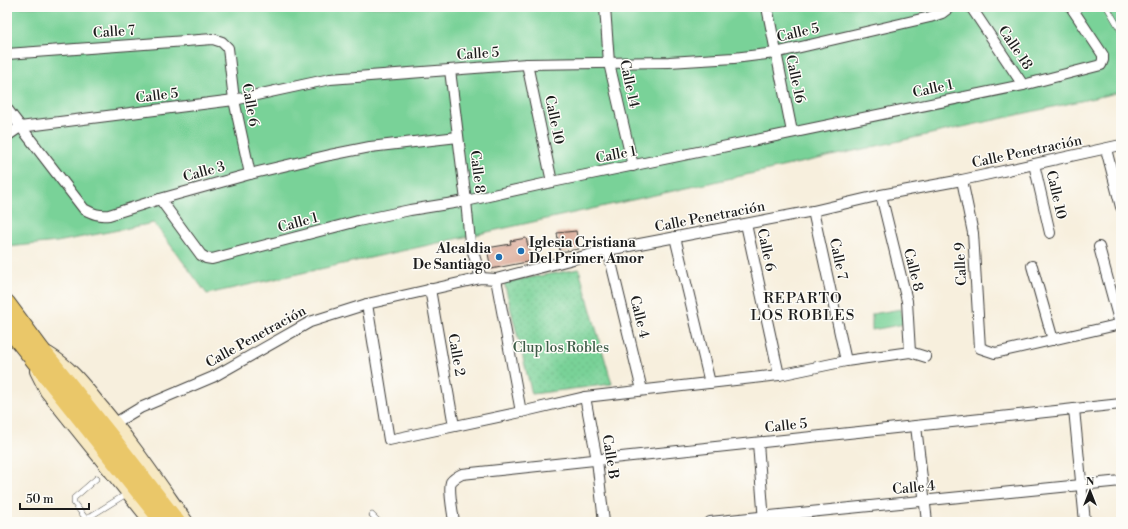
<svg xmlns="http://www.w3.org/2000/svg" width="1128" height="529" font-family="'Libre Bodoni',serif">
  <style>
    .grass { fill: #79d298; stroke: #4a775a }
    .park { fill: url(#park-dots); stroke: #4a775a }
    .building { fill: #daa794 }
    .lines { fill: none; stroke-linecap: round; stroke-linejoin: round }
    .lane-casing { stroke: #3d3c39; stroke-width: 6 }
    .street-casing { stroke: #3d3c39; stroke-width: 12 }
    .secondary-casing { stroke: #3d3c39; stroke-width: 16 }
    .primary-casing { stroke: #3d3c39; stroke-width: 18 }
    .lane { stroke: #fff; stroke-width: 5 }
    .street { stroke: #fff; stroke-width: 10 }
    .secondary { stroke: #f7e9c3; stroke-width: 14 }
    .primary { stroke: #eac769; stroke-width: 16 }
    .poi-dot { fill: #1f6fb2; stroke: #fdfcf7; stroke-width: 1.5 }
    .labels { text-anchor: middle; dominant-baseline: central; stroke-width: 3; stroke-linejoin: round; paint-order: stroke }
    .street-label { font-size: 14px; fill: #1c1c1c; stroke: #fdfcf7 }
    .poi-label { font-size: 14px; font-weight: bold; fill: #1c1c1c; stroke: #fdfcf7; text-anchor: start }
    .park-label { font-size: 14px; fill: #3d5c47; stroke: #fdfcf7 }
    .neighbourhood-label { font-size: 15px; letter-spacing: 1px; fill: #1c1c1c; stroke: #fdfcf7 }
  </style>
  <defs>
    <pattern id="park-dots" width="8" height="8" patternUnits="userSpaceOnUse"><rect width="8" height="8" fill="#79d298"/><path d="M2 2h.1M6 6h.1" fill="none" stroke="#68b482" stroke-width="1.8" stroke-linecap="round"/></pattern>
  </defs>
  <rect width="100%" height="100%" fill="#fdfcf7"/>
  <filter id="ink" filterUnits="userSpaceOnUse"><feTurbulence type="fractalNoise" baseFrequency=".025" numOctaves="2"/><feDisplacementMap in="SourceGraphic" scale="8" xChannelSelector="R" yChannelSelector="G"/><feConvolveMatrix kernelMatrix="1 2 1 2 8 2 1 2 1" color-interpolation-filters="sRGB"/></filter>
  <filter id="wash" filterUnits="userSpaceOnUse"><feTurbulence type="fractalNoise" baseFrequency=".012" numOctaves="4" result="noise"/><feDisplacementMap in="SourceGraphic" scale="16" xChannelSelector="R" yChannelSelector="G"/><feGaussianBlur stdDeviation="0.9" result="paint"/><feColorMatrix in="noise" values="0 0 0 0 0 0 0 0 0 0 0 0 0 0 0 0 0 1.4 0 .05"/><feComposite in="paint" operator="in"/></filter>
  <g filter="url(#wash)">
    <rect width="100%" height="100%" fill="#f7efdd"/>
    <g class="grass">
      <polygon points="7,7 1121,7 1121,92 207,294 154,223 57,242 7,247"/>
      <polygon points="901,309 904,324 872,330 872,314"/>
    </g>
    <polygon class="park" points="579,269 612,384 532,394 504,282"/>
    <g id="blocks">
      <g class="building">
        <polygon points="576,231 579,249 560,252 557,233"/>
        <polygon points="526,238 532,261 491,269 487,248 511,244 510,241"/>
      </g>
    </g>
  </g>
  <g filter="url(#ink)">
    <use href="#blocks" fill-opacity="0" stroke="#3d3c39" stroke-width="1"/>
    <g class="lines">
      <g class="lane-casing">
        <g id="lane">
          <polyline points="1107,7 1121,31"/>
          <polyline points="372,515 379,522"/>
          <polyline points="86,519 74,503 74,498 97,478"/>
          <polyline points="83,522 86,519 128,493"/>
        </g>
      </g>
      <g class="street-casing">
        <g id="street">
          <polyline points="605,7 609,63 633,166"/>
          <polyline points="767,7 792,132"/>
          <polyline points="971,7 1023,85"/>
          <polyline points="7,54 213,39 222,42 228,48 234,100 250,174"/>
          <polyline points="527,64 552,182"/>
          <polyline points="450,70 466,201 470,242 481,278"/>
          <path d="M 7,109 L 84,209 C 93,214 99,216 109,215 L 160,199 L 250,174 L 330,155 L 370,147 L 458,137"/>
          <polyline points="7,136 20,127 234,100 330,79 527,64 669,62 734,58 775,53 930,17 942,13 950,7"/>
          <polyline points="1106,149 1121,207"/>
          <polyline points="1034,164 1050,233"/>
          <polyline points="962,180 973,233 980,348 995,353 1121,324"/>
          <polyline points="881,195 907,301 910,352"/>
          <polyline points="160,199 201,255 206,258 212,259 358,221 410,210 466,201 552,182 1023,85 1101,65 1103,60 1103,55 1071,7"/>
          <polyline points="813,211 846,361"/>
          <polyline points="746,224 779,375"/>
          <polyline points="675,237 710,383"/>
          <polyline points="1099,247 1120,324"/>
          <polyline points="608,250 642,390"/>
          <polyline points="1032,266 1053,340"/>
          <polyline points="496,279 521,412"/>
          <polyline points="430,289 454,426"/>
          <polyline points="367,304 389,440 521,412 585,397 779,375 846,361 910,352 926,357"/>
          <polyline points="585,397 597,460 604,522"/>
          <polyline points="1074,409 1085,522"/>
          <polyline points="115,423 140,408 213,377 310,322 367,304 481,278 496,279 608,250 813,211 881,195 962,180 1121,145"/>
          <polyline points="916,426 927,522"/>
          <polyline points="758,443 764,522"/>
          <path d="M 454,522 C 453,512 448,490 451,482 C 454,478 458,476 462,474 L 1121,404"/>
          <polyline points="710,522 1121,481"/>
        </g>
      </g>
      <g class="secondary-casing">
        <g id="secondary">
          <path d="M 48,354 C 68,366 82,383 96,401 C 129,439 157,481 186,522"/>
          <polyline points="37,371 47,391 152,522"/>
        </g>
      </g>
      <g class="primary-casing">
        <g id="primary">
          <polyline points="7,303 41,349 112,438 177,522"/>
          <polyline points="7,327 163,522"/>
        </g>
      </g>
      <use href="#lane" class="lane"/>
      <use href="#street" class="street"/>
      <use href="#secondary" class="secondary"/>
      <use href="#primary" class="primary"/>
    </g>
  </g>
  <g class="poi-dot">
    <circle cx="521" cy="251" r="4"/>
    <circle cx="499" cy="257" r="4"/>
  </g>
  <g class="labels">
    <g class="street-label">
      <text transform="translate(114 32) rotate(-4)">Calle 7</text>
      <text transform="translate(798 33) rotate(-13)">Calle 5</text>
      <text transform="translate(1015 48) rotate(56)">Calle 18</text>
      <text transform="translate(478 54) rotate(-4)">Calle 5</text>
      <text transform="translate(795 79) rotate(78)">Calle 16</text>
      <text transform="translate(629 84) rotate(78)">Calle 14</text>
      <text transform="translate(933 89) rotate(-12)">Calle 1</text>
      <text transform="translate(157 96) rotate(-7)">Calle 5</text>
      <text transform="translate(250 105) rotate(80)">Calle 6</text>
      <text transform="translate(554 120) rotate(78)">Calle 10</text>
      <text transform="translate(1027 152) rotate(-12)">Calle Penetración</text>
      <text transform="translate(616 155) rotate(-11)">Calle 1</text>
      <text transform="translate(204 172) rotate(-15)">Calle 3</text>
      <text transform="translate(477 172) rotate(83)">Calle 8</text>
      <text transform="translate(1056 195) rotate(77)">Calle 10</text>
      <text transform="translate(710 217) rotate(-11)">Calle Penetración</text>
      <text transform="translate(298 223) rotate(-15)">Calle 1</text>
      <text transform="translate(766 250) rotate(78)">Calle 6</text>
      <text transform="translate(838 259) rotate(78)">Calle 7</text>
      <text transform="translate(961 264) rotate(-93)">Calle 9</text>
      <text transform="translate(913 270) rotate(76)">Calle 8</text>
      <text transform="translate(639 317) rotate(76)">Calle 4</text>
      <text transform="translate(256 337) rotate(-29)">Calle Penetración</text>
      <text transform="translate(456 355) rotate(80)">Calle 2</text>
      <text transform="translate(786 426) rotate(-6)">Calle 5</text>
      <text transform="translate(610 457) rotate(81)">Calle B</text>
      <text transform="translate(914 488) rotate(-5)">Calle 4</text>
    </g>
    <g class="poi-label">
      <text x="529" y="243">Iglesia Cristiana<tspan x="529" dy="16">Del Primer Amor</tspan></text>
      <text x="491" y="249" text-anchor="end">Alcaldia<tspan x="491" dy="16">De Santiago</tspan></text>
    </g>
    <g class="park-label">
      <text x="561" y="348">Clup los Robles</text>
    </g>
    <g class="neighbourhood-label">
      <text x="803" y="298">REPARTO<tspan x="803" dy="17">LOS ROBLES</tspan></text>
    </g>
  </g>
  <rect width="1128" height="529" fill="none" stroke="#fdfcf7" stroke-width="24"/>
  <g transform="translate(1090 491)" stroke="#fdfcf7" stroke-width="3" paint-order="stroke">
  <path d="M0-3L7 15L0 10L-7 15Z" fill="#1c1c1c"/>
  <text y="-6" font-size="11" font-weight="bold" text-anchor="middle" fill="#1c1c1c">N</text>
  </g>
  <path d="M20 503v6h69v-6" fill="none" stroke="#1c1c1c" stroke-width="2"/>
  <text x="26" y="503" font-size="12" fill="#1c1c1c" stroke="#fdfcf7" stroke-width="3" paint-order="stroke">50 m</text>
</svg>
